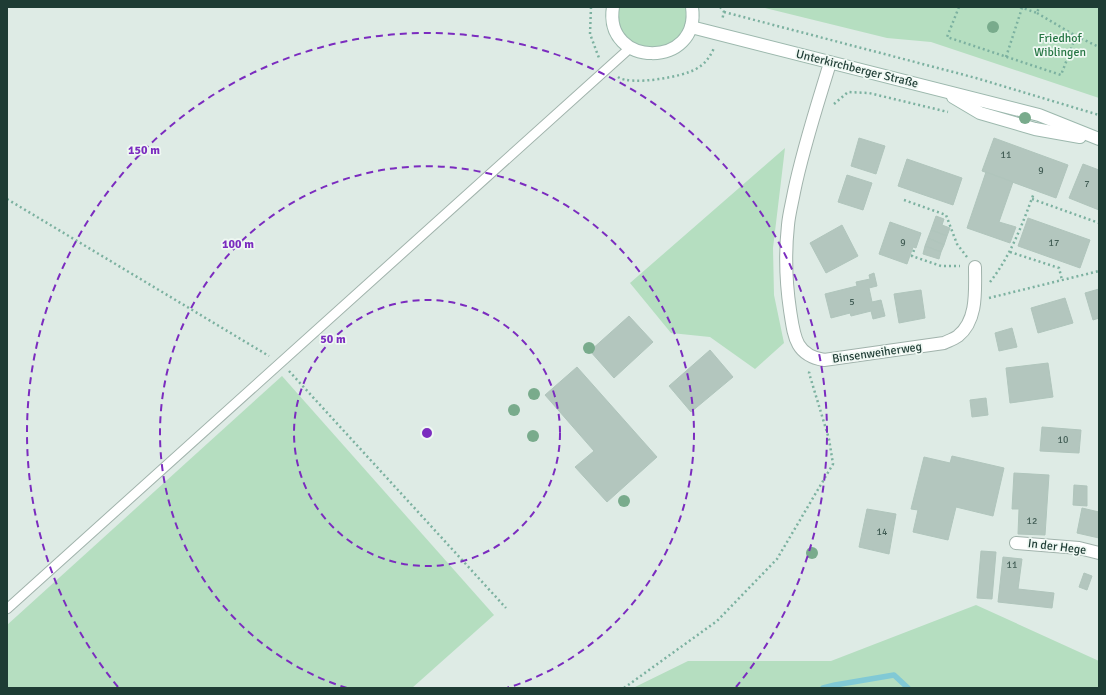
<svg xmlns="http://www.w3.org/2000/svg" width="1106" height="695" font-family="Signika,sans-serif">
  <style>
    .green { fill: #b5dec0 }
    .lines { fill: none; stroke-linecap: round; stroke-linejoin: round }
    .stream { stroke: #81c9d5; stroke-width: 5.5 }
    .building { fill: #b3c6be; stroke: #b0c5bc }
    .service-casing { stroke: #a1b3ac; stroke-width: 11 }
    .minor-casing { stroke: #a1b3ac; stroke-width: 14 }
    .secondary-casing { stroke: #9cb8ad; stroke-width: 14 }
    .path { stroke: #7cb1a0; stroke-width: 2.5; stroke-dasharray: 2 3; stroke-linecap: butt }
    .service { stroke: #fff; stroke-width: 9 }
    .minor { stroke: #fff; stroke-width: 12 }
    .secondary { stroke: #fff; stroke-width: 12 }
    .tree { fill: #79ab8c }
    .ring { fill: none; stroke: #7b2cbf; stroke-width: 2; stroke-dasharray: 7 5 }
    .labels { text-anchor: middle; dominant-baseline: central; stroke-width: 3.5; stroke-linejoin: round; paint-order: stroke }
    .number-label { font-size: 10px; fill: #435e56 }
    .park-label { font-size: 12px; fill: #267644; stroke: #eff8f3 }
    .street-label { font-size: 12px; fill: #1e3c34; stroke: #eff8f3 }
    .centre { fill: #7b2cbf; stroke: #eff8f3; stroke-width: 2 }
    .ring-label { font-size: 12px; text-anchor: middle; font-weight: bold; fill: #7b2cbf; stroke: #eff8f3; stroke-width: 3.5; stroke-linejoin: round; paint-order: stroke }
  </style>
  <rect width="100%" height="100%" fill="#deebe5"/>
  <g class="green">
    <polygon points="613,7 692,7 691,27 659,54 621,39"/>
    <polygon points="761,7 1099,7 1099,98 931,42 887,38"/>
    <polygon points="785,148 773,248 774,295 784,343 755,369 710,337 671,333 630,283"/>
    <polygon points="282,376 494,615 412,688 7,688 7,625"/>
    <polygon points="976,605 1099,661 1099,688 633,688 688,661 831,661"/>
  </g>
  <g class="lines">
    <polyline class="stream" points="823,688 835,685 894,675 908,688"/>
  </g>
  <g class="building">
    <polygon points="859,138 885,146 876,174 851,166"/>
    <polygon points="994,138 1068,165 1056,198 982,171"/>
    <polygon points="907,159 962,178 953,205 898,186"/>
    <polygon points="1083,164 1099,170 1099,210 1069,198"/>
    <polygon points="986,172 1013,182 999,222 1016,227 1010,243 967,228"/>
    <polygon points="847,175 872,183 863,210 838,202"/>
    <polygon points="936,216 944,219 942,225 950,228 947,236 931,230"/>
    <polygon points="1028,218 1090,240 1080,268 1018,246"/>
    <polygon points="890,222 921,233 916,248 913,247 907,264 879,254"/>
    <polygon points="842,225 858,256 826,273 810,243"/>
    <polygon points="931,230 947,236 944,245 928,238"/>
    <polygon points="928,238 944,245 941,252 925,246"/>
    <polygon points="925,246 941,252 939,259 923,254"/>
    <polygon points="874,273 877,286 869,288 872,302 881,300 885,316 873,319 871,311 851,316 850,313 831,318 825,294 857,286 856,282 870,279 869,275"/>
    <polygon points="1099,289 1099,318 1093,320 1085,293"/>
    <polygon points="921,290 925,318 899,323 894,294"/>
    <polygon points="1065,298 1073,323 1038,333 1031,308"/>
    <polygon points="629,316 653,342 614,378 590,351"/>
    <polygon points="1012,328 1017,347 999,351 995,333"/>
    <polygon points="710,350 733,377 691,412 669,386"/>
    <polygon points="1048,363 1053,397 1010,403 1006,368"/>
    <polygon points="577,367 657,457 607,502 575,467 594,451 545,395"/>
    <polygon points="986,398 988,415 972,417 970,400"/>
    <polygon points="1042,427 1081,430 1079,453 1040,451"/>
    <polygon points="952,456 1004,468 993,516 956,507 948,540 913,532 918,510 911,509 924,457 950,463"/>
    <polygon points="1014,473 1049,475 1045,535 1018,534 1019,509 1012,509"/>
    <polygon points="1074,485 1087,486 1087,506 1073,505"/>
    <polygon points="1082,508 1099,512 1099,538 1077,533"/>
    <polygon points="867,509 896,514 889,554 859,547"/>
    <polygon points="981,551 996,552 992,599 977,598"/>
    <polygon points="1003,557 1022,559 1018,589 1054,593 1052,608 998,602"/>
    <polygon points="1084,573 1092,576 1087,590 1079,587"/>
  </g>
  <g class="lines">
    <g class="service-casing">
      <polyline id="service" points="7,609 630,48"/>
    </g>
    <g class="minor-casing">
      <g id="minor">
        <path d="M 830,63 C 817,106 803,148 794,192 C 792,203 789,214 788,225 C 785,253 786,283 790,310 C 794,336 795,355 824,360 L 944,343 C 948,341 954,339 958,336 C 978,320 975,290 975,267"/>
        <polyline points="1016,543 1079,548 1099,553"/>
      </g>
    </g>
    <g class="secondary-casing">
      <g id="secondary">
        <path d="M 613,7 C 603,68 701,69 692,7"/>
        <polyline points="691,27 1039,115 1099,139"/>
        <polyline points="953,97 980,113 1035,129 1080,137"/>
      </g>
    </g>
    <g class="path">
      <polyline points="591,7 590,34 599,58"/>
      <polyline points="720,7 724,12 722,20"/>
      <polyline points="959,7 947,37 1061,75 1076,36 1099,47"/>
      <polyline points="1020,7 1037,13 1039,7"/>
      <polyline points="724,12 976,78 1099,115"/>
      <polyline points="1037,13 1076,36"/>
      <polyline points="1006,57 1022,8"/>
      <path d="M 618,77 C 630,86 683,77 696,69 C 705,64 710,57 714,48"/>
      <polyline points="834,104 848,92 869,93 948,112"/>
      <polyline points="7,199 269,356"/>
      <polyline points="1032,199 1099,223"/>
      <polyline points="904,200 946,215 957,244 967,257"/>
      <polyline points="914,250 912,256 941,266 960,266"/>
      <polyline points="1010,252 1059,268 1062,280"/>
      <path d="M 990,282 C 1011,255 1022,225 1034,193"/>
      <polyline points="989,298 1099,271"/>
      <polyline points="289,371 506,608"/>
      <polyline points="624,688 717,621 777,559 833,464 829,439 809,373 810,370"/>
    </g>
    <use href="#service" class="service"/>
    <use href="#minor" class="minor"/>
    <use href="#secondary" class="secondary"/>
  </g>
  <g class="tree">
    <circle cx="993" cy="27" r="6"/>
    <circle cx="1025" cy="118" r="6"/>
    <circle cx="589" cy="348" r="6"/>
    <circle cx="534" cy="394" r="6"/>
    <circle cx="514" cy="410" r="6"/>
    <circle cx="533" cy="436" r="6"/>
    <circle cx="624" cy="501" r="6"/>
    <circle cx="812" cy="553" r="6"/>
  </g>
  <g class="ring">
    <circle cx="427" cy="433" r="133"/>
    <path d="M347 688A267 267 0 1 1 507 688"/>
    <path d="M118 687A400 400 0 1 1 736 687"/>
  </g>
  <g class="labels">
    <g class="number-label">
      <text x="1006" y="155">11</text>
      <text x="1041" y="171">9</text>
      <text x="1087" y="184">7</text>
      <text x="903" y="243">9</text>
      <text x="1054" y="243">17</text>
      <text x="852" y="302">5</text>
      <text x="1063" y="440">10</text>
      <text x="1032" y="521">12</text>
      <text x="882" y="532">14</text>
      <text x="1012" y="565">11</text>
    </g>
    <g class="park-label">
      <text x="1060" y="38">Friedhof<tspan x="1060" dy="14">Wiblingen</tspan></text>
    </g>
    <g class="street-label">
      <text transform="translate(857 69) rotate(14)">Unterkirchberger Straße</text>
      <text transform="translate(877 353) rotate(-8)">Binsenweiherweg</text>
      <text transform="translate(1057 547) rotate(7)">In der Hege</text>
    </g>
  </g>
  <circle cx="427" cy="433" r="6" class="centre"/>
  <g class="ring-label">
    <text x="144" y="154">150 m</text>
    <text x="238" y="248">100 m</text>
    <text x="333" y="343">50 m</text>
  </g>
  <rect width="1106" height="695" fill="none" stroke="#1e3c34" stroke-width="16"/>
</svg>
